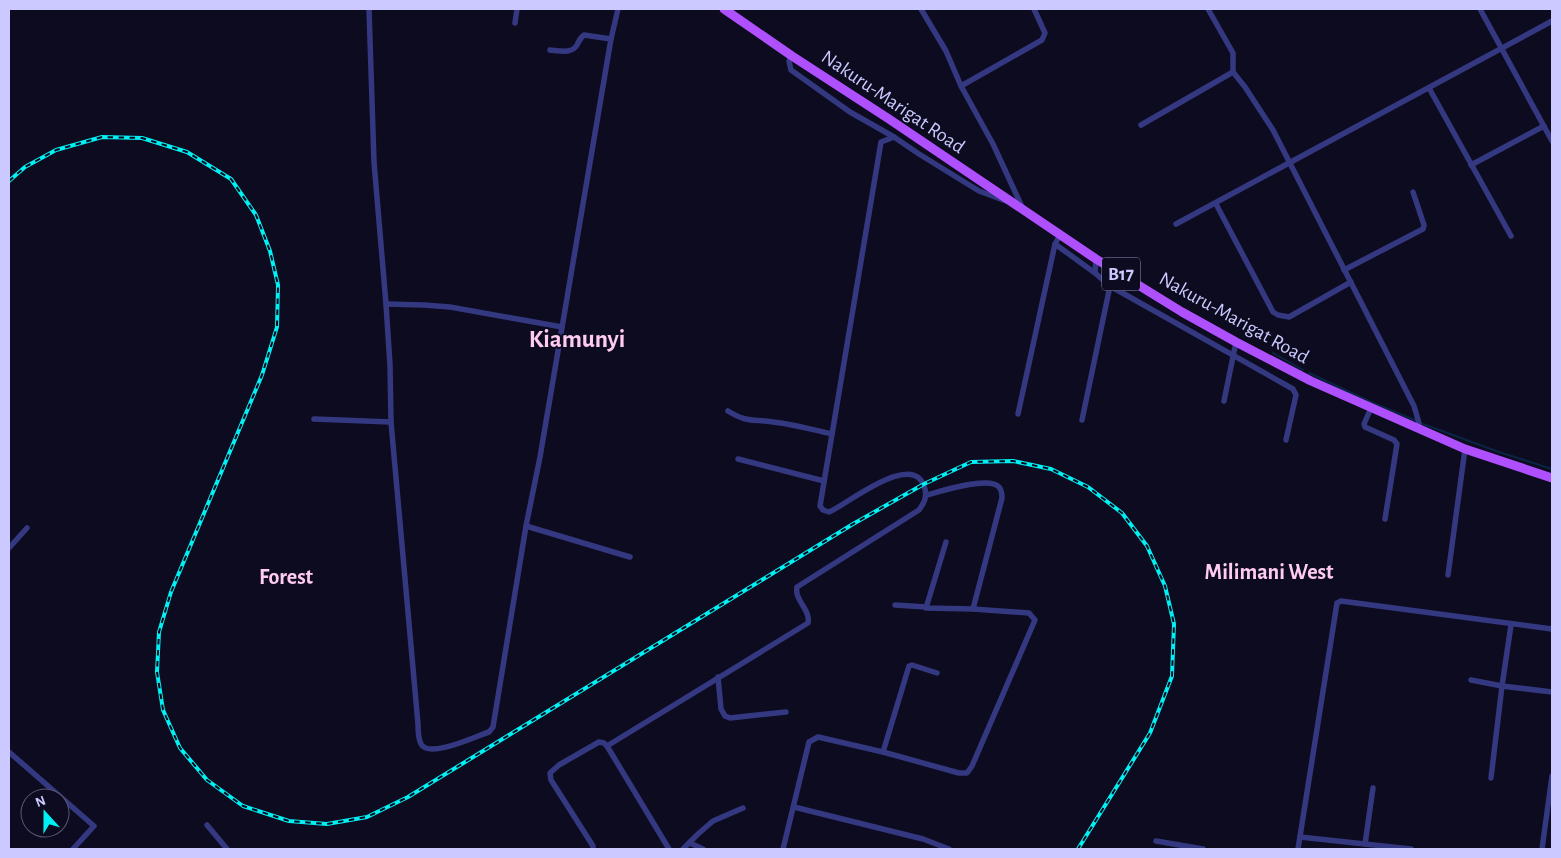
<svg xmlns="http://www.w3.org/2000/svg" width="1561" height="858" font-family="'Alegreya Sans',sans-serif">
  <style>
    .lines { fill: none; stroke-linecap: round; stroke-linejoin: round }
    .stream { stroke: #0a2544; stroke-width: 2 }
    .minor { stroke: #343880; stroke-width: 5.5 }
    .primary { stroke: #af50ff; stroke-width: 9 }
    .rail-casing { stroke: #00f0f4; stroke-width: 4 }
    .rail { stroke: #0d0b1f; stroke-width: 2; stroke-dasharray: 5.5; stroke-linecap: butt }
    .labels { text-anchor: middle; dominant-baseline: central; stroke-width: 4; stroke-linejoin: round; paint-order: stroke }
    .shield { fill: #0d0b1f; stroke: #9290bc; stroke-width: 1 }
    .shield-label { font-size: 19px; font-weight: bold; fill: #cbc9ff }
    .street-label { font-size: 20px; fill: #cbc9ff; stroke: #0d0b1f }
    .quarter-label { font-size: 22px; font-weight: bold; fill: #ffcbf0; stroke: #0d0b1f }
    .district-label { font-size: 25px; font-weight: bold; fill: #ffcbf0; stroke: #0d0b1f }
  </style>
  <rect width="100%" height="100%" fill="#0d0b1f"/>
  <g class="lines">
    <g class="stream">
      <polyline points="1273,353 1303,370"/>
      <polyline points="1309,373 1373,403 1417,421"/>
      <polyline points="1423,424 1499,452 1552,469"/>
    </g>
    <g class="minor">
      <path d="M 369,9 L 374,162 L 386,304 L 390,365 L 391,422 L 418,724 C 418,729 418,738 421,744 C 429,759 476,736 489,732 L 493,727 L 526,526 L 540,457 L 611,39 L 618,9"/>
      <polyline points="921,9 946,51 961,86 993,144 1023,209"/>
      <polyline points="1208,9 1233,53 1233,72 1245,87 1273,130 1414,406 1419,423 1416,428"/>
      <polyline points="1480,9 1552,141"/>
      <polyline points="515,23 517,9"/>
      <path d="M 550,50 C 560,51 572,54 577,45 C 579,41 580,38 584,35 L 611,39"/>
      <polyline points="792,56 789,61 791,70 850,112 894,137 919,154 979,191 1006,201"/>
      <polyline points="961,86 1042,40 1045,33 1034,9"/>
      <polyline points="1429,88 1511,236"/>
      <polyline points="1141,125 1233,72"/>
      <polyline points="1471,165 1544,126"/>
      <polyline points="1216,204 1273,312 1278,315 1289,317 1351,282"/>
      <polyline points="1176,224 1552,21"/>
      <polyline points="1055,244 1095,273"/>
      <polyline points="1096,259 1095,273 1110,286 1293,389 1296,395 1286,440"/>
      <polyline points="1344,270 1423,229 1424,225 1413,192"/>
      <polyline points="386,304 424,305 450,307 562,327"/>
      <polyline points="1224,401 1236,342"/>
      <polyline points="1371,408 1364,424 1365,427 1394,440 1397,444 1385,519"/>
      <path d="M 728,411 C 747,423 753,419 773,422 C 793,424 813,430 832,434"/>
      <polyline points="1018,414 1055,244 1060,235"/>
      <polyline points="314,419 391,422"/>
      <polyline points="1082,420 1110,286"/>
      <polyline points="738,459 824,481"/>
      <path d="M 927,495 C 941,491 989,476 999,487 C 1002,490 1002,494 1002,498 L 973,609"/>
      <polyline points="526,526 630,557"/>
      <polyline points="9,548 27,528"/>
      <polyline points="1448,575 1465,449"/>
      <polyline points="895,605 926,607"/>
      <polyline points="1511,625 1502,686 1552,692"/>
      <polyline points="718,677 721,709 725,716 730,718 786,712"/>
      <polyline points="1471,680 1502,686 1491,778"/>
      <polyline points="9,752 94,826 73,849"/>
      <polyline points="883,752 909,666 912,665 937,673"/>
      <polyline points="794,807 923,839 949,849"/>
      <polyline points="207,825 227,849"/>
      <polyline points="1300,837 1411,849"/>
      <polyline points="1156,841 1203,849"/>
      <polyline points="690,843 703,849"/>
      <polyline points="1365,844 1373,788"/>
      <polyline points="593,849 593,846 551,780 550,773 559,765 599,742 604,743 607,746"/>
      <path d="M 669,849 L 607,746 L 808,623 C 811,610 794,600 797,587 L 919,510 C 924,503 927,498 925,489 C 915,448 848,504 829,512 L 823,510 L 820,506 L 881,142 L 894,137"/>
      <polyline points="683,849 698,834 713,821 743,808"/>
      <polyline points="783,849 809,742 818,737 883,752 959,773 967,773 972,766 1035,620 1029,613 973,609 926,608 946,542"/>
      <polyline points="1298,849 1337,603 1341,601 1552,629"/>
      <polyline points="1542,849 1552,776"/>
    </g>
    <polyline class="primary" points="724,9 792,56 889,119 1096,259 1182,312 1236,342 1311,381 1465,449 1552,478"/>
    <g class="rail-casing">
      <polyline id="rail" points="9,181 25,167 56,150 102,137 142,138 187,152 231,179 256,215 270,251 278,285 277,327 262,375 171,592 159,632 157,672 163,710 180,748 207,780 243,806 289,821 327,824 367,817 408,797 853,524 924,484 971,462 1013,461 1051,469 1088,487 1122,513 1147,546 1165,586 1174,624 1172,676 1150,733 1078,849"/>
    </g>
    <use href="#rail" class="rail"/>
  </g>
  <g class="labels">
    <rect class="shield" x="1102" y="257.5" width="38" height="33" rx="4"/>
    <g class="shield-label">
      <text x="1121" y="274">B17</text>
    </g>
    <g class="street-label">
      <text transform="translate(893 102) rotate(34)">Nakuru-Marigat Road</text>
      <text transform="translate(1234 318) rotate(29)">Nakuru-Marigat Road</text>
    </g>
    <g class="quarter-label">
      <text x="1269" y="572">Milimani West</text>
      <text x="286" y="577">Forest</text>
    </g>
    <g class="district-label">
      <text x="577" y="339">Kiamunyi</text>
    </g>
  </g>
  <rect width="1561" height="858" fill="none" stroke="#cbc9ff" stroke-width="20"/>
  <g transform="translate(45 813) rotate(339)"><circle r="24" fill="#0d0b1f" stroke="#595779"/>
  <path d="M0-4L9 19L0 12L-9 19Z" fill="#00f0f4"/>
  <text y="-8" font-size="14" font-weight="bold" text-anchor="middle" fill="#cbc9ff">N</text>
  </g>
</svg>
